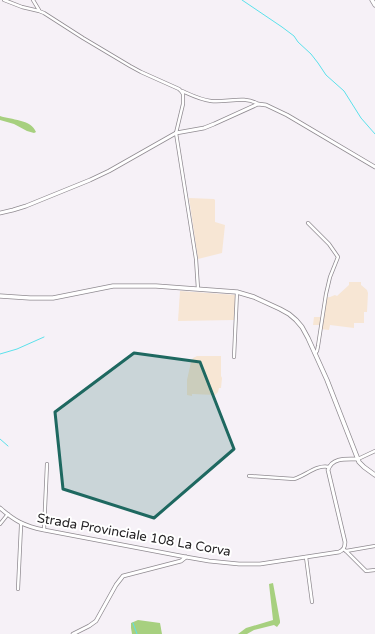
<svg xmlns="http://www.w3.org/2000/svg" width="375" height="634" font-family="'Varela Round',sans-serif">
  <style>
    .industrial { fill: #f7e6d4 }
    .forest { fill: #a7d07f }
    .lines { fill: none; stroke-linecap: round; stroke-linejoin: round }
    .stream { stroke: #5be1eb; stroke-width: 1 }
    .minor-casing { stroke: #908b91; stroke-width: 4 }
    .tertiary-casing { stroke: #908b91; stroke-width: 4.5 }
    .secondary-casing { stroke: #908b91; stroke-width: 5 }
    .minor { stroke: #fff; stroke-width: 2.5 }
    .tertiary { stroke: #fff; stroke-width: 3 }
    .secondary { stroke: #fff; stroke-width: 3.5 }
    .marked { fill: #1e6860; fill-opacity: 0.2; stroke: #1e6860; stroke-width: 3; stroke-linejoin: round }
    .labels { text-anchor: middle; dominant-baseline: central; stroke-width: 4; stroke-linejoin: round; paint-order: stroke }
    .street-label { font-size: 13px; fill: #252325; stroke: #fff }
  </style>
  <rect width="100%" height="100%" fill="#f6f1f7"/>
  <g class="industrial">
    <polygon points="189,198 214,199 215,200 215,222 225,225 222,253 198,259"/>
    <polygon points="349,282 361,282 361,285 367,290 368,293 367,312 364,312 364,323 354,323 354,328 330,325 329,330 320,329 320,325 313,325 314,317 321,317 324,298 330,297 335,295 337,296 349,285"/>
    <polygon points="180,291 236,295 234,320 178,321"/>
    <polygon points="197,356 221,356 221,376 222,378 221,388 219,388 218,392 215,395 192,394 192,396 187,395 187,380 191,362 193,358"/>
  </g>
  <g class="forest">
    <path d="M 0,116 C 11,120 31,119 36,132 L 34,133 L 27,131 L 14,124 L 0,120 Z"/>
    <polygon points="273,583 280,621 280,623 277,627 274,625 254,630 247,634 238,634 246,628 273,620 269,584"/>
    <polygon points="138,620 160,623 162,634 132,634 131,628 131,623"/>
  </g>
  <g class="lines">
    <g class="stream">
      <polyline points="242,0 282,27 294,36 298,42 311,54 318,63 326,75 344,91 361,118 375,134"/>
      <polyline points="0,354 17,349 44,337"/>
      <polyline points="0,439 8,446"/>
      <polyline points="133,623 137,634"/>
    </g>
    <g class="minor-casing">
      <g id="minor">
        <polyline points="4,0 22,7 39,11 44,13 83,38 130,66 141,72 179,89 181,91 183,94 183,104 176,133 196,259 198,289"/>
        <polyline points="33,0 39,10"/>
        <path d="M 182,91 C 191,95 201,100 211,101 C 227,103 244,95 258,104"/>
        <polyline points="308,223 329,244 338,257 330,277 326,294 318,346 317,351 315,353"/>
        <polyline points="234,357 237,292"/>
        <polyline points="358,459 375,451"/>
        <path d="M 249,476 L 294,479 C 305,476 317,464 329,467"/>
        <polyline points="0,524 8,514"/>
        <polyline points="44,530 47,464"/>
        <polyline points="343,549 346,551 375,546"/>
        <polyline points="346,551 366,571 375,570"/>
        <polyline points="306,557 312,602"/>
        <polyline points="18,589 21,526 21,523"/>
      </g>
    </g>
    <g class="tertiary-casing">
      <g id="tertiary">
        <polyline points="0,213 13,210 26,206 90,180 109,171 176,133 204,128 214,124 258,104 266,105 287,115 375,167"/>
        <path d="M 0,508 C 15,521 24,526 44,530 L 186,557 L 209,561 L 239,564 L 260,564 L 339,552 C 344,550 345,547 345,542 L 328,470 C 332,457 347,459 358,459"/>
        <polyline points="73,634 89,626 96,621 116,585 123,576 181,561 186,557"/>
      </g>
    </g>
    <g class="secondary-casing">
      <g id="secondary">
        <polyline points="372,0 375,5"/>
        <polyline points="0,296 30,298 53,298 113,286 156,286 237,292 254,297 280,309 289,314 296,320 302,327 308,338 327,380 359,462 364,467 375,475"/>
      </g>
    </g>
    <use href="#minor" class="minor"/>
    <use href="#tertiary" class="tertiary"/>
    <use href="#secondary" class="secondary"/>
  </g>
  <path class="marked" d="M 134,353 L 200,362 L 234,449 L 154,518 L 63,489 L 55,412 Z"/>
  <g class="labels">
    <g class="street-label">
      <text transform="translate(134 535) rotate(10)">Strada Provinciale 108 La Corva</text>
    </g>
  </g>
</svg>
